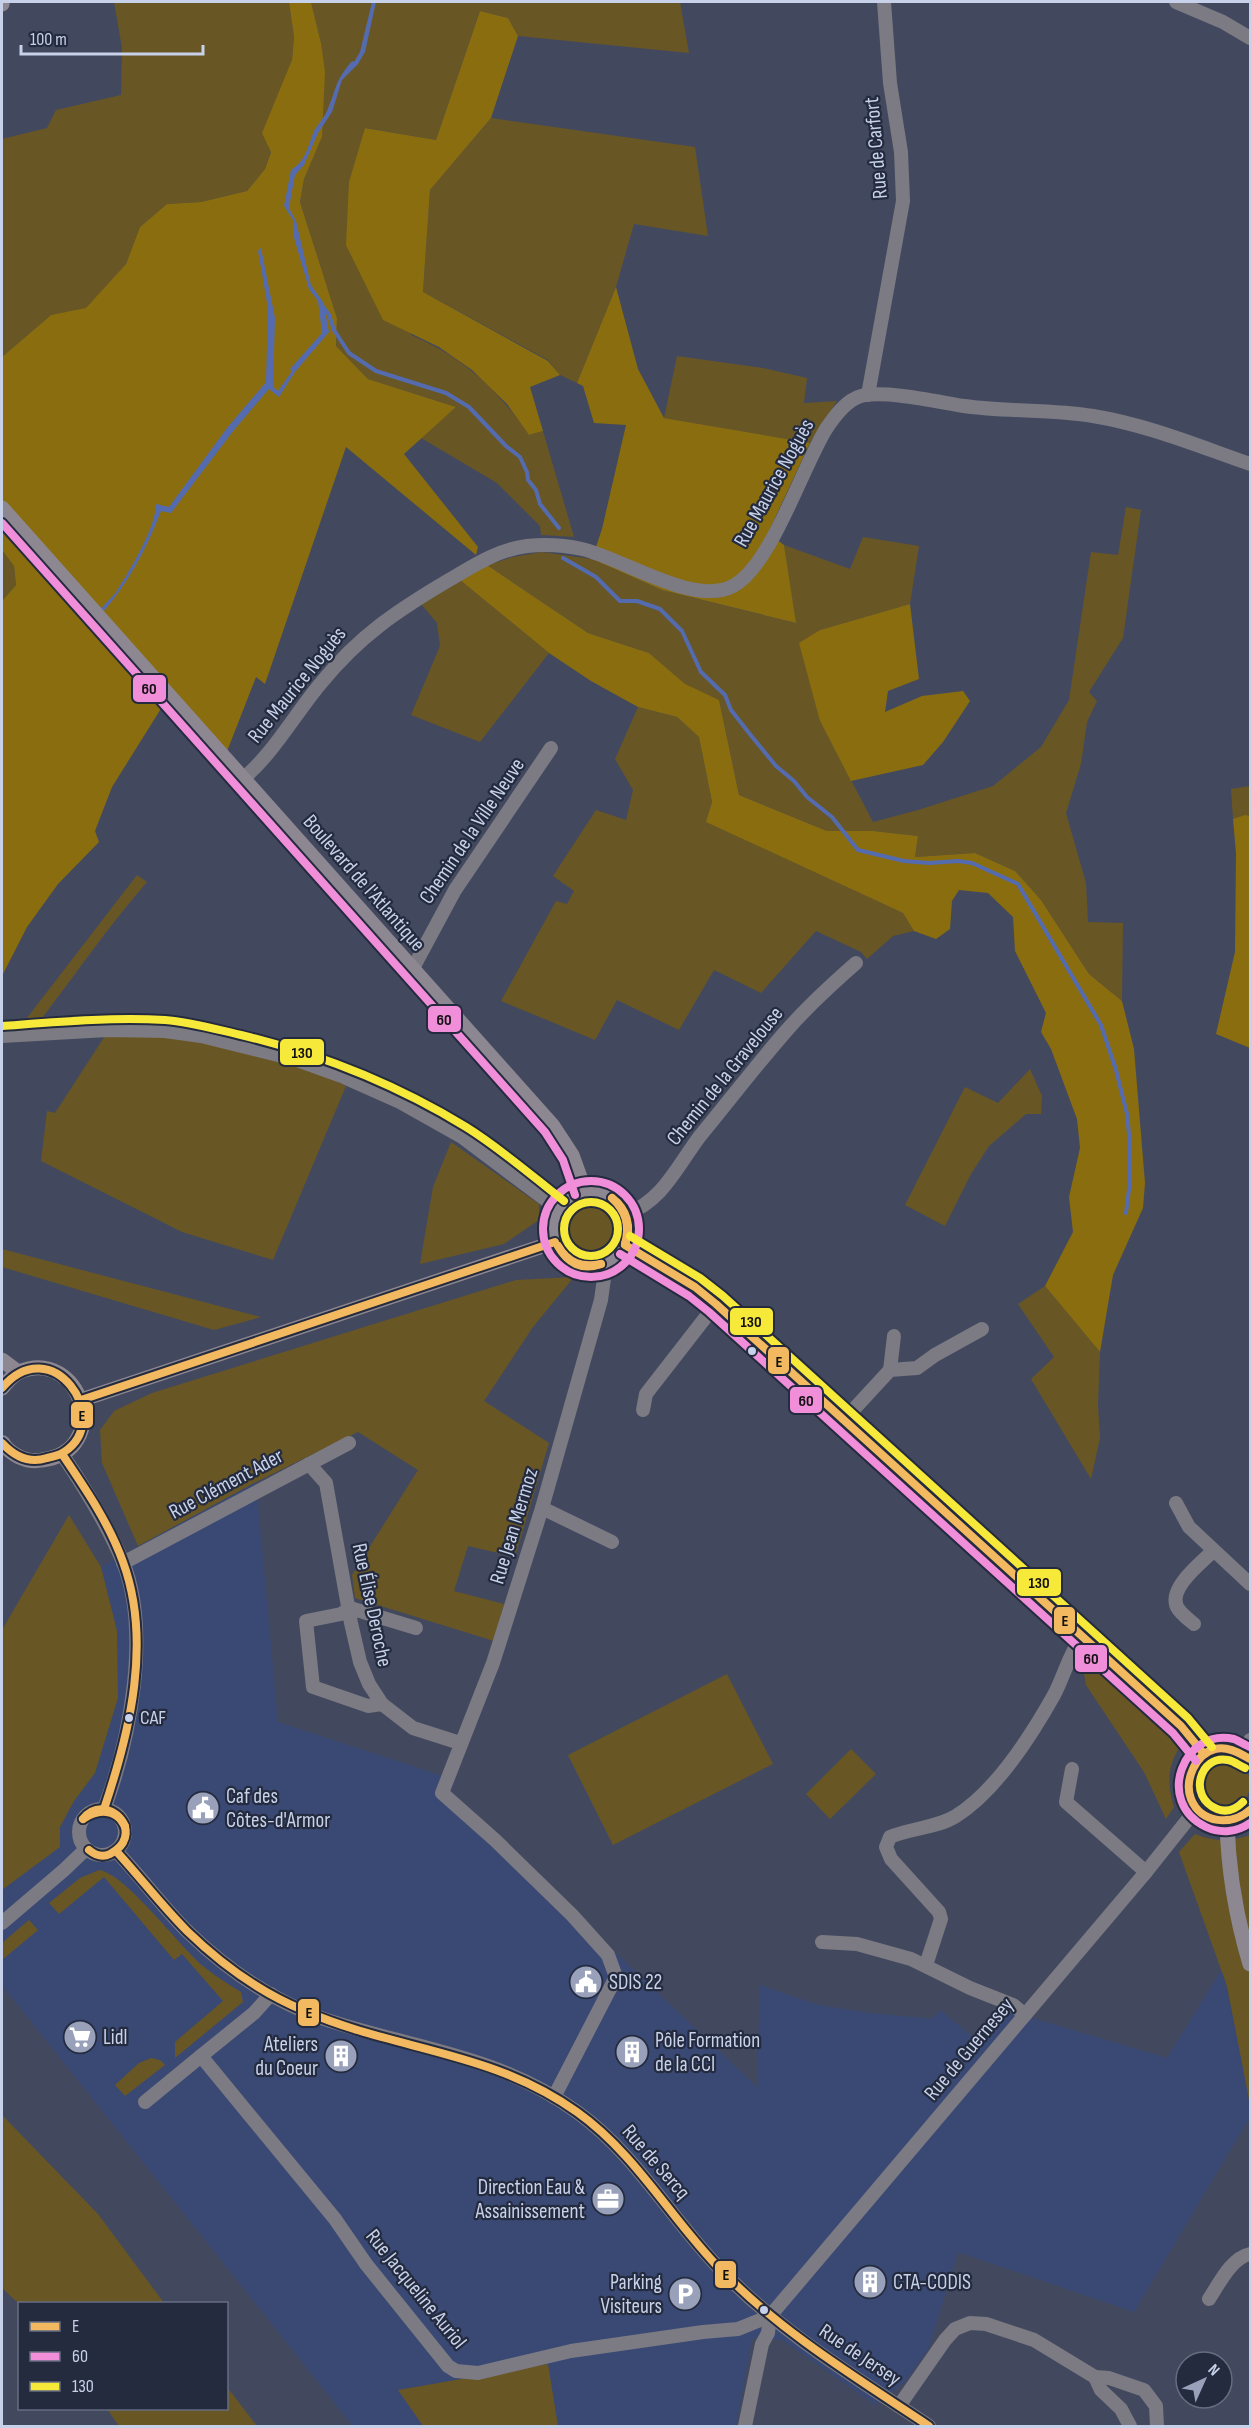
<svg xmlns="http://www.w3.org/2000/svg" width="1252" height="2428" font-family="'Sofia Sans Condensed',sans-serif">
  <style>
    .built { fill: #394974 }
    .green { fill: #685625 }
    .forest { fill: #896d0f }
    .water { fill: #546caf }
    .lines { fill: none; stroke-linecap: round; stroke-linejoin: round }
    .stream { stroke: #546caf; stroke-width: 4 }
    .minor { stroke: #7c7a82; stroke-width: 14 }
    .major { stroke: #8d8791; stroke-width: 15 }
    .highway { stroke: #888490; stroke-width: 18 }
    .bus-1-casing { stroke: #242b3e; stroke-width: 12 }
    .bus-2-casing { stroke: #242b3e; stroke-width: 12 }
    .bus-3-casing { stroke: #242b3e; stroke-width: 12 }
    .bus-1 { stroke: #f3b960; stroke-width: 8 }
    .bus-2 { stroke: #f18eda; stroke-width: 8 }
    .bus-3 { stroke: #f7e93a; stroke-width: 8 }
    .bus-dot { fill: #c7d1e9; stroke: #242b3e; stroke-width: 2 }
    .labels { text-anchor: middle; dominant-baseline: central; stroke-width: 4.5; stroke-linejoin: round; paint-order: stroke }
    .bus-label { font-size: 20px; fill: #c7d1e9; stroke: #242b3e; text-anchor: start }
    .street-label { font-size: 21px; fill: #c7d1e9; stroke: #242b3e }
    .poi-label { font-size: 21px; fill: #c7d1e9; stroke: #242b3e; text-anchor: start }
    .line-badge { stroke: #242b3e; stroke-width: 2 }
    .pale-badge-label { font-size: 16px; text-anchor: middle; font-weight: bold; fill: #111 }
  </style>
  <rect width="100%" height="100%" fill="#42495f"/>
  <polygon class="built" points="256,1482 278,1722 455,1780 451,1791 521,1857 618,1955 757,2087 760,1985 818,2005 870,2013 932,2019 940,2010 978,2041 1005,2010 1167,2058 1222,1969 1246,2077 1250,2117 1134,2312 958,2252 929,2348 905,2382 875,2405 782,2340 752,2339 736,2426 558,2426 547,2364 399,2390 424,2425 423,2426 353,2426 2,1985 2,1890 59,1847 60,1827 74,1801 95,1773 118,1698 117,1631 101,1567"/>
  <g class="green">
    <polygon points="114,2 289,2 294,37 292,60 281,90 271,151 265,169 247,191 201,202 167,204 140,227 126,264 86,309 51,315 2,357 2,139 47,128 56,110 121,95 122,48"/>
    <path d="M 311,2 L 680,2 L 689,53 L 518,36 L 508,18 L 480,11 L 436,140 L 366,128 L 411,335 C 463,357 497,389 529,435 L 543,431 L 574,537 L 541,535 L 540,526 L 497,483 L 421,438 L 456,407 L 368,379 L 336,346 L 337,318 L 300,202 L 304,179 L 322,137 L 321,43 Z"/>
    <polygon points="491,118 695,147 708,236 634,224 616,287 577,383 560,375 548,360 423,292 430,190"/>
    <polygon points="677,356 763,368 807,378 804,403 837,401 810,443 664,418"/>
    <polygon points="1126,507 1141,510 1123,638 1089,692 1097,701 1087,722 1081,764 1066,813 1086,883 1088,922 1123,923 1122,1001 1089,974 1041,900 1015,871 975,853 915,857 918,836 873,831 827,831 739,795 719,700 685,685 649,653 588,633 487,565 513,557 542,552 592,559 662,590 795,623 784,545 850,569 863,537 919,546 910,604 820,630 820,721 873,822 918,810 993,786 1041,747 1069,700 1091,552 1118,555"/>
    <polygon points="2,550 14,566 16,585 2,601"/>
    <polygon points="460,580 549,653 480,742 411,715 440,646 437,623 421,604"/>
    <polygon points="638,707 677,717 699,737 712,802 707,822 903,913 914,931 893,936 867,959 861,952 816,931 761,993 714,970 679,1030 617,1000 595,1040 501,1001 556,901 567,904 574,891 553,876 596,810 626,820 633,790 615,759"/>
    <polygon points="1250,786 1250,816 1233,819 1231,789"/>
    <path d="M 137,875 L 147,882 C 107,928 73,978 36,1026 L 20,1027 Z"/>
    <path d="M 169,1024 C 229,1032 286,1049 344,1067 L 336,1081 L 346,1086 L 273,1260 L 182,1232 L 41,1161 L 47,1111 L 55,1113 L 112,1025 Z"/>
    <polygon points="1030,1069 1042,1096 1041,1114 1026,1114 989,1146 971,1174 945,1226 905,1205 965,1087 998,1103"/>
    <polygon points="451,1142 539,1204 539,1220 504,1244 420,1264 433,1187"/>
    <circle cx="591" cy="1229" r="27"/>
    <polygon points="2,1249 261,1317 214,1330 2,1267"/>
    <polygon points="574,1277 533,1327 484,1401 549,1443 515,1557 468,1546 454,1591 504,1604 494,1641 355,1598 352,1575 418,1470 358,1432 256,1482 138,1546 102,1463 100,1430 114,1411 152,1393 516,1280"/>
    <polygon points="1045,1286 1100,1352 1098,1405 1100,1438 1091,1479 1031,1379 1054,1357 1018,1304"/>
    <polygon points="69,1515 101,1567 117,1631 118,1698 95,1773 74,1801 60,1827 60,1847 2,1890 2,1630"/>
    <path d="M 1091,1659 L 1181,1745 C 1167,1766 1167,1783 1174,1807 L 1166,1819 L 1144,1772 L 1086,1685 L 1084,1674 Z"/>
    <polygon points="727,1674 773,1764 613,1845 568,1755"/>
    <polygon points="851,1749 876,1774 830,1819 806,1794"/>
    <circle cx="1224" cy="1784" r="26"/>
    <path d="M 1195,1834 C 1216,1842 1229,1842 1250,1835 L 1250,2105 L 1227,1986 L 1179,1852 Z"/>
    <path d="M 99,1870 C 126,1874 178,1945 203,1966 C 215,1976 228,1984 241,1992 L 243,2002 L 175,2058 L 175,2042 L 223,2001 L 182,1954 L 174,1960 L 104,1877 L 59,1914 L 49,1903 L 80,1878 Z"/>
    <polygon points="29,1920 38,1930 2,1960 2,1943"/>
    <polygon points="151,2058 160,2060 165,2065 125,2096 115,2085 139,2063"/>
    <polygon points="2,2115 98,2214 164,2303 19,2304 2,2288"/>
    <polygon points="548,2364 558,2426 423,2426 398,2390"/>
    <polygon points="227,2387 257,2426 119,2426 107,2409 226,2408"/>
  </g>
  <g class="forest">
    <polygon points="289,2 311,2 321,43 325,72 322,137 304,179 300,202 337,318 336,346 368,379 456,407 404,454 478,547 476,555 346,447 265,684 256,677 219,772 162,707 112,787 95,831 99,842 58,884 27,927 2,976 2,601 16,585 14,566 2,550 2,357 51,315 86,308 126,264 140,227 167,204 201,202 247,191 265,169 271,152 262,133 292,60 294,37"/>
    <polygon points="480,11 508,18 518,36 491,118 430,190 423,292 548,361 560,375 530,387 543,431 529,435 507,404 472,370 439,347 383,320 346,245 349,182 365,128 436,140"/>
    <polygon points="616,287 638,369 664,418 810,443 768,533 784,545 796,623 662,590 592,559 602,529 626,425 594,423 583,386 577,383"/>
    <polygon points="487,565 588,633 649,653 685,684 719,700 739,795 827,831 873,831 918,836 915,857 975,853 1015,871 1041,900 1089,974 1122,1001 1134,1049 1145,1183 1143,1208 1113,1275 1100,1352 1045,1286 1073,1232 1069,1197 1080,1148 1077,1119 1051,1049 1041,1032 1046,1013 1015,951 1013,917 988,893 959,890 952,901 950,929 936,939 914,931 903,913 706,822 712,802 699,737 677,717 638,707 591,681 549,653 460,580"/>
    <polygon points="910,604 919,679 888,691 885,712 922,696 963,691 970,701 943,742 923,765 851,781 820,721 799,643 820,630"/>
    <polygon points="1245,815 1250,816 1250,1048 1216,1034 1235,952 1236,853 1233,819"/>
  </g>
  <path class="water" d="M 372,2 L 376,2 L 365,52 L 358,64 L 342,80 L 332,112 L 318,133 L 304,165 L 295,175 L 290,202 L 290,210 L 296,221 L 311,285 L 323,302 L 329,332 L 295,372 L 279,397 L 269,389 L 234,430 L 171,513 L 161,511 C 147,548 129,582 103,612 L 100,610 C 105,603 114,596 118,589 C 130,570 156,527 156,504 L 169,507 L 227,428 L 266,382 L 268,308 L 258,251 L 261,248 L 275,318 L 273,387 L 278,391 L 292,371 L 290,369 L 322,333 L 318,301 L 309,289 L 293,234 L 293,220 L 284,206 L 291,170 C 306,161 308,146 314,131 C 318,124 324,118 327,111 C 337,88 334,82 352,61 L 354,62 L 360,52 Z"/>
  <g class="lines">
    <g class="stream">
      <polyline points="321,304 329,315 334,330 349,353 376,371 446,393 469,407 506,446 520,457 527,472 528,480 536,490 540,504 559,528"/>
      <polyline points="563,558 596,577 620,601 637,601 660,609 682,631 701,672 725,695 731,710 749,733 776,766 794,781 807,797 832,817 858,850 904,861 929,863 958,861 972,863 1018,884 1101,1025 1116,1070 1127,1114 1130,1144 1130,1181 1126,1213"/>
    </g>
    <g class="minor">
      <polyline points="1176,2 1223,22 1250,38"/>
      <polyline points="868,395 903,201 901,152 890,83 884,2"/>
      <path d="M 244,778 C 275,751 295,714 321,683 C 359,636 398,610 449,580 C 473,566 499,549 527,546 C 545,544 564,545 582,549 C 622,558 694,607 733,586 C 771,566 802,468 826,429 C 834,417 846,400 861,396 C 886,390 938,402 964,406 C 1007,412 1051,409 1093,416 C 1148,425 1198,446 1250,464"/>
      <polyline points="412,970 455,890 551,748"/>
      <polyline points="2,1036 107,1030 165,1031 201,1036 294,1059 344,1077 398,1101 462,1137 558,1209"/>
      <path d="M 626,1214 C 662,1202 678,1165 700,1136 C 729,1101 757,1064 787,1030 C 808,1006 832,984 856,963"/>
      <polyline points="890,1370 894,1336"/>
      <polyline points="643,1410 646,1394 716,1304"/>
      <polyline points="843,1421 890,1370 917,1368 935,1355 982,1329"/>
      <path d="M 62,1454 C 85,1488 107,1524 123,1562 C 151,1632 130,1740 104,1809"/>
      <polyline points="309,1464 326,1483 351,1623 360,1662 369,1684 382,1704 413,1728 460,1743"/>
      <polyline points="1176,1503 1189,1527 1250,1584"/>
      <polyline points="542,1508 612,1542"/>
      <polyline points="123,1563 349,1443"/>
      <path d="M 1194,1624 C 1189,1620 1180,1613 1177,1607 C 1168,1588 1201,1563 1213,1551"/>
      <polyline points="382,1704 368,1706 313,1687 306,1621 341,1614 350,1608 416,1628"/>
      <polyline points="1243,1752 1250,1740"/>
      <polyline points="1072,1769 1066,1802 1146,1872"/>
      <circle cx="102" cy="1832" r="23"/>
      <path d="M 116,1851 C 141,1877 162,1906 187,1931 C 226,1969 273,2001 324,2019 C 414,2049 497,2054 577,2112 C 636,2154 671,2219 721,2270 C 781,2333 857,2378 929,2426"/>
      <polyline points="2,1923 64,1870 86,1849"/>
      <polyline points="822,1942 857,1944 911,1959 970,1988 1013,2005 1025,2015"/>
      <path d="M 926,1965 L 941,1919 L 939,1912 L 891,1859 L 886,1847 L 890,1837 C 911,1828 937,1828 956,1816 C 996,1791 1031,1736 1054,1695 C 1064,1676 1069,1654 1082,1637"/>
      <polyline points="271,1994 254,2013 201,2056 335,2219 366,2264 448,2366 456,2371 478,2373 571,2351 703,2332 738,2329 770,2316 1146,1872 1197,1808"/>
      <polyline points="554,2097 616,1977 608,1955 572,1915 495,1840 442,1793 493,1663 542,1508 601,1300 606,1264"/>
      <polyline points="145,2102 201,2056"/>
      <path d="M 1209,2299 C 1219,2284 1231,2258 1250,2254"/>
      <polyline points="1095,2377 1101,2390 1121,2409 1130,2426"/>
      <polyline points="899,2406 945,2340 955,2329 970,2323 986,2324 1034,2340 1095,2377 1109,2378 1144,2390 1156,2406 1157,2426"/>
      <polyline points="745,2426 762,2344 768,2333 770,2316"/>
    </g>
    <g class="major">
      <polyline points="2,4 2,2"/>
      <polyline points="2,508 553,1126 572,1155 585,1191"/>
      <circle cx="591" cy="1229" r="38"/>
      <polyline points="625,1245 695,1287 716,1304 1181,1726 1204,1754"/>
      <polyline points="2,1360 18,1372"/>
      <path d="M 2,1388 C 6,1383 13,1375 19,1372 C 81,1346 114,1451 42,1460 C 26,1463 12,1455 2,1443"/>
      <polyline points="81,1400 555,1242"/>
      <path d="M 1250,1759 C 1197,1718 1161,1807 1216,1820 C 1229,1823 1241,1819 1250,1810"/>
      <path d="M 1227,1821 C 1228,1870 1236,1917 1250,1964"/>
    </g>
    <polyline class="highway" points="2,1445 2,1444"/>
    <g class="bus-1-casing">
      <g id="bus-1">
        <path d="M 612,1198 C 627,1209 632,1227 625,1244"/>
        <path d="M 612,1198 C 626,1211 630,1225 625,1244"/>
        <polyline points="625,1245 695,1287 716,1304 1181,1726 1204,1754"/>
        <path d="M 558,1246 C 568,1263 582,1268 601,1264"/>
        <path d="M 558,1246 C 567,1263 582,1271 601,1264"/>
        <path d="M 2,1388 C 51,1329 115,1419 64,1452 C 60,1455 52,1457 47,1458 C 29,1464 14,1456 2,1443"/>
        <polyline points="81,1400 555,1242"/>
        <path d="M 62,1454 C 85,1488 109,1523 123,1562 C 152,1641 130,1732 104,1809"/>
        <path d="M 1250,1759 C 1239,1753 1228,1746 1215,1749 C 1195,1754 1184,1781 1191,1799 C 1201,1824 1232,1826 1250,1810"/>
        <path d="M 83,1819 C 96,1803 116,1808 125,1826"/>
        <path d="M 83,1819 C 117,1795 144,1837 110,1854 C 102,1858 95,1855 89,1850"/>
        <path d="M 116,1851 C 140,1877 162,1906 187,1931 C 221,1964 261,1993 305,2011 C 397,2051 490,2050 577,2112 C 636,2154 671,2219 721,2270 C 782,2333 857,2378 929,2426"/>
      </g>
    </g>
    <g class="bus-2-casing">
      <g id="bus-2">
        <polyline points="2,523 545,1132 563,1160 575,1195"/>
        <circle cx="591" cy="1229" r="48"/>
        <polyline points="620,1254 689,1296 709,1312 1173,1733 1196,1761"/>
        <path d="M 1250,1747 C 1245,1745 1239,1741 1234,1739 C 1184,1727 1154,1802 1206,1827 C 1221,1834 1237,1832 1250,1823"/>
      </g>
    </g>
    <g class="bus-3-casing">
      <g id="bus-3">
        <path d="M 2,1026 C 56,1022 110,1017 165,1020 C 192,1022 218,1030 245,1036 C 323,1055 397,1085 466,1127 C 500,1148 532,1176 564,1201"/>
        <circle cx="591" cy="1229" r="27"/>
        <polyline points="630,1236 700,1278 723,1296 1188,1718 1212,1747"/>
        <path d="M 1243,1802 C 1236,1809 1227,1813 1217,1809 C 1187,1797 1200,1754 1228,1760 C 1234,1761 1240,1766 1245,1768"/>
      </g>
    </g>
    <use href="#bus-1" class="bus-1"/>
    <use href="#bus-2" class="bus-2"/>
    <use href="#bus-3" class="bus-3"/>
  </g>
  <defs>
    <g id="civic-disc" transform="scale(1.725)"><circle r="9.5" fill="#98a1b9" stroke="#242b3e"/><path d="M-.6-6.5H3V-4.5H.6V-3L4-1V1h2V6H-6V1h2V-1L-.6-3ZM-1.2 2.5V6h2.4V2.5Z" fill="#fff"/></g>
    <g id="supermarket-disc" transform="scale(1.725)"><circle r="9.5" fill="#98a1b9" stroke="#242b3e"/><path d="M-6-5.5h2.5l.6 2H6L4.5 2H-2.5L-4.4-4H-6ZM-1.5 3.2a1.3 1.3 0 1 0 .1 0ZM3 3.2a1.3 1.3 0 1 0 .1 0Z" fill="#fff"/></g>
    <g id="building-disc" transform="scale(1.725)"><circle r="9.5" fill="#98a1b9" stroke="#242b3e"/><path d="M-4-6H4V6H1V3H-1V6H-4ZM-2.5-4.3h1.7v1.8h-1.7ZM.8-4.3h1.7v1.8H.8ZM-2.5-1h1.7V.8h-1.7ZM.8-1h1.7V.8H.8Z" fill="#fff"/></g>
    <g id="office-disc" transform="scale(1.725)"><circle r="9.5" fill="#98a1b9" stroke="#242b3e"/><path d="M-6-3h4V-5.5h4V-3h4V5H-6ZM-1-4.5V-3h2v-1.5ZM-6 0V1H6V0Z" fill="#fff"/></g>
    <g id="parking-disc" transform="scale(1.725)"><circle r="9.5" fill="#98a1b9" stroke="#242b3e"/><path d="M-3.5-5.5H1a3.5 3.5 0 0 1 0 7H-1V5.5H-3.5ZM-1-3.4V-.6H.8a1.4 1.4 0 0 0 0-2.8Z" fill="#fff"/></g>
  </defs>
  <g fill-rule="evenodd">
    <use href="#civic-disc" x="203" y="1808"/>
    <use href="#civic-disc" x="586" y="1982"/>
    <use href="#supermarket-disc" x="80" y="2037"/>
    <use href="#building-disc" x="632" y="2052"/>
    <use href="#building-disc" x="341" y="2056"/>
    <use href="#office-disc" x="608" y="2199"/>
    <use href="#building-disc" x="870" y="2282"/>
    <use href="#parking-disc" x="685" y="2294"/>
  </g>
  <g class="bus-dot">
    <circle cx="752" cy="1351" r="5"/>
    <circle cx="129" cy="1718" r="5"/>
    <circle cx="764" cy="2310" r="5"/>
  </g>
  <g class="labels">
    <g class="bus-label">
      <text x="140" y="1718">CAF</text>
    </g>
    <g class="street-label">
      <text transform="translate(876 148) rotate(-95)">Rue de Carfort</text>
      <text transform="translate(774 483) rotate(-61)">Rue Maurice Noguès</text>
      <text transform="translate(297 685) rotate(-51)">Rue Maurice Noguès</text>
      <text transform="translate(472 831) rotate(-56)">Chemin de la Ville Neuve</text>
      <text transform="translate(364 883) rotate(49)">Boulevard de l'Atlantique</text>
      <text transform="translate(725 1076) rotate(-51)">Chemin de la Gravelouse</text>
      <text transform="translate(226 1484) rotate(-28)">Rue Clément Ader</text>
      <text transform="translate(514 1526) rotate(-73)">Rue Jean Mermoz</text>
      <text transform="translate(372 1605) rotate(78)">Rue Élise Deroche</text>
      <text transform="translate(969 2049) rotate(-50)">Rue de Guernesey</text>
      <text transform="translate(656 2162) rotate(49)">Rue de Sercq</text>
      <text transform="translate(416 2289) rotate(51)">Rue Jacqueline Auriol</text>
      <text transform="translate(860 2355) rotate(34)">Rue de Jersey</text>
    </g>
    <g class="poi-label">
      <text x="226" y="1796">Caf des<tspan x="226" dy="24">Côtes-d'Armor</tspan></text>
      <text x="609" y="1982">SDIS 22</text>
      <text x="103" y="2037">Lidl</text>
      <text x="655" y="2040">Pôle Formation<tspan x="655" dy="24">de la CCI</tspan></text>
      <text x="318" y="2044" text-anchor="end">Ateliers<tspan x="318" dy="24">du Coeur</tspan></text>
      <text x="585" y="2187" text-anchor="end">Direction Eau &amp;<tspan x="585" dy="24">Assainissement</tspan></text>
      <text x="662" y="2282" text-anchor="end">Parking<tspan x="662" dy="24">Visiteurs</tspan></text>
      <text x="893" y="2282">CTA-CODIS</text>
    </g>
  </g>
  <g class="line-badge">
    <rect x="132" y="674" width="35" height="29" rx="6" fill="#f18eda"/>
    <rect x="427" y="1005" width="35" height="28" rx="6" fill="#f18eda"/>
    <rect x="279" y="1038" width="46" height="28" rx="6" fill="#f7e93a"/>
    <rect x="729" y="1307" width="45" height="29" rx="6" fill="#f7e93a"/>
    <rect x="767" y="1346" width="23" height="29" rx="6" fill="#f3b960"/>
    <rect x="789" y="1386" width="34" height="28" rx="6" fill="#f18eda"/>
    <rect x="70" y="1401" width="24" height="28" rx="6" fill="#f3b960"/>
    <rect x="1016" y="1568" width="46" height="29" rx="6" fill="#f7e93a"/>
    <rect x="1053" y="1606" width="23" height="29" rx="6" fill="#f3b960"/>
    <rect x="1074" y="1644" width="34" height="29" rx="6" fill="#f18eda"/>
    <rect x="297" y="1998" width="23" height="29" rx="6" fill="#f3b960"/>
    <rect x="714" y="2260" width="23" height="29" rx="6" fill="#f3b960"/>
  </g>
  <g class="pale-badge-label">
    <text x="149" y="694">60</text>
    <text x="444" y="1025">60</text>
    <text x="302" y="1058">130</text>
    <text x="751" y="1327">130</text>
    <text x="779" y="1367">E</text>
    <text x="806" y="1406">60</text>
    <text x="82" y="1421">E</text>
    <text x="1039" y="1588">130</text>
    <text x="1065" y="1626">E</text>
    <text x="1091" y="1664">60</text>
    <text x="309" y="2018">E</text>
    <text x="726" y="2280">E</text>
  </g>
  <rect width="1252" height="2428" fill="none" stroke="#c7d1e9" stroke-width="6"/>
  <rect x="18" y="2302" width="210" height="108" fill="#242b3e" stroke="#656d82" stroke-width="1.5"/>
  <rect x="30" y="2322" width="30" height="9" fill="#f3b960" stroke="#656d82" stroke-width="1.5"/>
  <text x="72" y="2332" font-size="18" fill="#c7d1e9">E</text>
  <rect x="30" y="2352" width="30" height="9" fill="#f18eda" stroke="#656d82" stroke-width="1.5"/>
  <text x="72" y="2362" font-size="18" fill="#c7d1e9">60</text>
  <rect x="30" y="2382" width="30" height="9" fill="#f7e93a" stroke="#656d82" stroke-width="1.5"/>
  <text x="72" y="2392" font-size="18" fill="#c7d1e9">130</text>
  <g transform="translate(1204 2380) rotate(45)"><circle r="28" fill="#242b3e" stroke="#656d82" stroke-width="1.5"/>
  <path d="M0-4.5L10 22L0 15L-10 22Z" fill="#98a1b9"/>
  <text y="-9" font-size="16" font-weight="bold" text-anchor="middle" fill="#c7d1e9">N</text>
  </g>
  <path d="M21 45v9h182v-9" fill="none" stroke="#c7d1e9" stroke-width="3"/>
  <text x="30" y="45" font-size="18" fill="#c7d1e9" stroke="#242b3e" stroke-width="4.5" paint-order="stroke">100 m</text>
</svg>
